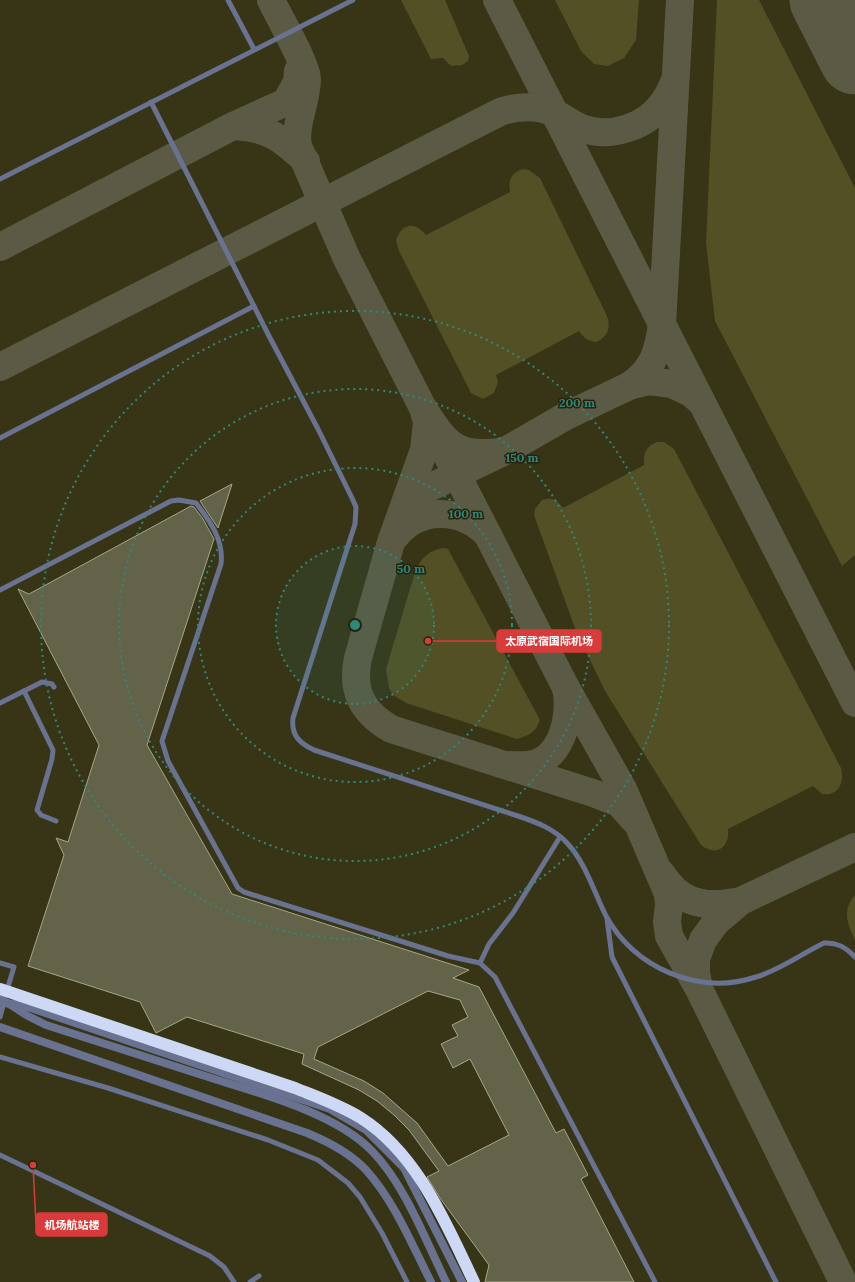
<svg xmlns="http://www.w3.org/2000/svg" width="855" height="1282" font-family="Lora,'Noto Sans SC',serif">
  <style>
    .built { fill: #373515 }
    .green { fill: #525024 }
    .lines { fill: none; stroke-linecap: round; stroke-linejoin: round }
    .taxiway { stroke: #5b5a44; stroke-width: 28 }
    .runway { stroke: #5b5a44; stroke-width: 71 }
    .building { fill: #636349; stroke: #a5a589; fill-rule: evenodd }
    .lane { stroke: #697391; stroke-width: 5 }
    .street { stroke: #697391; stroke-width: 8 }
    .street-bridge { stroke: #697391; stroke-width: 8 }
    .highway-bridge { stroke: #cdd8f5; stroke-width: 12 }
    .ring { fill: none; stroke: #30877e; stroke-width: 2; stroke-dasharray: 2 4 }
    .centre { fill: #30877e; stroke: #25240c; stroke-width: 2 }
    .ring-label { font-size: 12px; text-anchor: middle; font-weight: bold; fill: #30877e; stroke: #25240c; stroke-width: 3; stroke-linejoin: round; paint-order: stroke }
    .leader { fill: none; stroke: #d83b3a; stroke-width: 1.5 }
    .callout-dot { fill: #d83b3a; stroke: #25240c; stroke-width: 1.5 }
    .callout { fill: #d83b3a; stroke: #d83b3a; stroke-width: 1.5 }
    .callout-label { font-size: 11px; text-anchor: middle; font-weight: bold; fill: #fff }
  </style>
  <rect width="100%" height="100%" fill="#2f2e16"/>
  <rect class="built" x="0" y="0" width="855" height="1282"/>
  <g class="green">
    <polygon points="401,0 445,0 469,56 468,61 462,65 451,66 443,58 431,59"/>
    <polygon points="555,0 639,0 636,40 624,58 608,66 594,64 581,51"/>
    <polygon points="717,0 759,0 855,188 855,555 842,566 715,321 706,243"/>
    <path d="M 523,169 L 529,170 L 540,178 L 607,316 C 611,328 608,337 596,342 C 587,341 584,338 579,331 L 496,375 L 498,382 L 494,393 L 483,399 L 471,393 L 467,385 L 399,251 L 396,240 C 402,223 414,221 426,235 L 510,192 C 508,180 511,173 523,169 Z"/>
    <path d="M 657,442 L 664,442 L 674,449 L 841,768 C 845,782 839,796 822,794 L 813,786 L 728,829 C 730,848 716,857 701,845 L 605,691 L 576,631 L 534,515 L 535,509 L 542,500 C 552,497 557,500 563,508 L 644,465 C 643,454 646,446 657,442 Z"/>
    <path d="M 443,548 L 448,549 L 540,720 C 536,732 530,735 517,739 L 406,703 L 393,695 L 389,688 L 386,669 L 416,569 C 423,556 429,551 443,548 Z"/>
    <path d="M 855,895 L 855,940 C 847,924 842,910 855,895 Z"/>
  </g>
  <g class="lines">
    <g class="taxiway">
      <path d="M 271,0 C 279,17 306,63 307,79 C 307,102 294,123 298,146 L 347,259 L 402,367 L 565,686 L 623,789 L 668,894 L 669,905 L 667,922 L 669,936 L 700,991 L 843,1282"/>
      <polyline points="497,0 855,703"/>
      <path d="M 233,126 C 269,128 280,137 306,161"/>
      <polyline points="0,247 233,126 286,102 297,82 298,71"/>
      <path d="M 0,367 L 500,112 C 517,106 538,105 554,113 C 565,118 573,125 584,129 C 610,138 646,127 662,104 C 668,97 671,89 675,80"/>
      <path d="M 629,386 C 653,370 658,352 662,325 L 680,0"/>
      <path d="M 505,451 C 458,459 447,446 423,408 L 427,422 L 424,450 L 391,542 L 358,658 C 351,691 362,712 391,729 L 593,793 L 619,803 L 634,820"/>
      <polyline points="404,511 414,498 431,487 505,451 566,416 629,386 649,381 672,384 691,393 702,403"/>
      <path d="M 394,538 C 418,506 461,507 488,535"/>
      <path d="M 509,765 C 517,765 525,766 533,764 C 563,757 572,713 566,688"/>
      <path d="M 660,872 C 665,878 670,886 676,891 C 695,908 719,905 741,901"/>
      <polyline points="699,988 696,973 696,959 703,940 716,922 741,901 855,847"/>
    </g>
    <polyline class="runway" points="825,0 855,59"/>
  </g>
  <g class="building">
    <polygon points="232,484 218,528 200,501"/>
    <path d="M 191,506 L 194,507 L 203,519 L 214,539 L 147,745 L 224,880 L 232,894 L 469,970 L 453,978 L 479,987 L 556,1133 L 564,1129 L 588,1175 L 581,1179 L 634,1282 L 485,1282 L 489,1265 L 440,1198 L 427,1177 L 439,1171 L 409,1130 L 394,1115 L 377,1101 L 359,1090 L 302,1064 L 304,1054 L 187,1017 L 156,1033 L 140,1002 L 28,966 L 64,855 L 56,838 L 68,842 L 99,745 L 18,589 L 29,594 ZM 428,991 L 460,1000 L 468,1017 L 452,1025 L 458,1036 L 441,1044 L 453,1068 L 470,1059 L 509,1135 L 448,1166 L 417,1123 L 383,1093 L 364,1081 L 314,1059 L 318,1047 Z"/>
  </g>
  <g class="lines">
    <g class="lane">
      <polyline points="228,0 254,49"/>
      <path d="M 151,102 L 269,336 L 318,429 L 352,498 L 356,507 L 355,524 L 293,718 C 291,735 299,743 314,750 L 518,816 C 536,822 555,829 568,844 C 586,864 594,892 606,916 C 635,968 698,996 756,977 C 780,970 801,954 824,943 C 837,942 846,947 855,957"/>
      <polyline points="0,179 353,0"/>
      <polyline points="0,438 254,306"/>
      <path d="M 0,590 L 171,501 L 179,500 L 196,503 C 210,521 224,540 221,564 L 162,741 L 168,761 L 238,888 L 244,892 L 448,956 L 480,963 L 495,977 L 655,1282"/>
      <polyline points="24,691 53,750 52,759 37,810 41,815 56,821"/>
      <polyline points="0,703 42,682 52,684 54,687"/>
      <polyline points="607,919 612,957 776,1282"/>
      <polyline points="0,963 14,967 7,990"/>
      <polyline points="480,963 489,944 513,913 560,837"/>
      <polyline points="0,1017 4,1002"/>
      <polyline points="0,1057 108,1088 268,1140 318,1160 348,1183 360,1197 382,1233 407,1282"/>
      <polyline points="0,1155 210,1256 224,1267 234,1282"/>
      <polyline points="250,1282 259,1276"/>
    </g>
    <g class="street">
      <polyline points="0,1003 19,1004 330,1109 366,1130 404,1168 462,1282"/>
      <path d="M 0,1027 L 307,1133 C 329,1142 350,1153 366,1170 C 395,1202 412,1245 431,1282"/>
    </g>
    <path class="street-bridge" d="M 0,998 L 28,1016 L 46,1025 C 98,1042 150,1058 202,1075 C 254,1092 333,1111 372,1151 C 405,1185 425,1239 446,1282"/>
    <path class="highway-bridge" d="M 0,989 L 295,1088 C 317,1097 340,1105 361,1118 C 418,1154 446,1224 474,1282"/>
  </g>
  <circle cx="355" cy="625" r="79" fill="#30877e" fill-opacity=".12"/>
  <g class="ring">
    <circle cx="355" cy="625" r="79"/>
    <circle cx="355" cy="625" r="157"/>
    <circle cx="355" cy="625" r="236"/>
    <circle cx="355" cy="625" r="314"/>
  </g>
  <circle cx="355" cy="625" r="6" class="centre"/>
  <g class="ring-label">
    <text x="577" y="407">200 m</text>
    <text x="522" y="462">150 m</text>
    <text x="466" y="518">100 m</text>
    <text x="411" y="573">50 m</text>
  </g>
  <path class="leader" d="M428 641L497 641M33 1165L36 1225"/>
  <g class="callout-dot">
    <circle cx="428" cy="641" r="4"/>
    <circle cx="33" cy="1165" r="4"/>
  </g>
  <g class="callout">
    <rect x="497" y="630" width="104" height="22" rx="4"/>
    <rect x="36" y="1213" width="71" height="23" rx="4"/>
  </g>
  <g class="callout-label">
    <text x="549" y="645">太原武宿国际机场</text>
    <text x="72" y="1229">机场航站楼</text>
  </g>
</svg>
